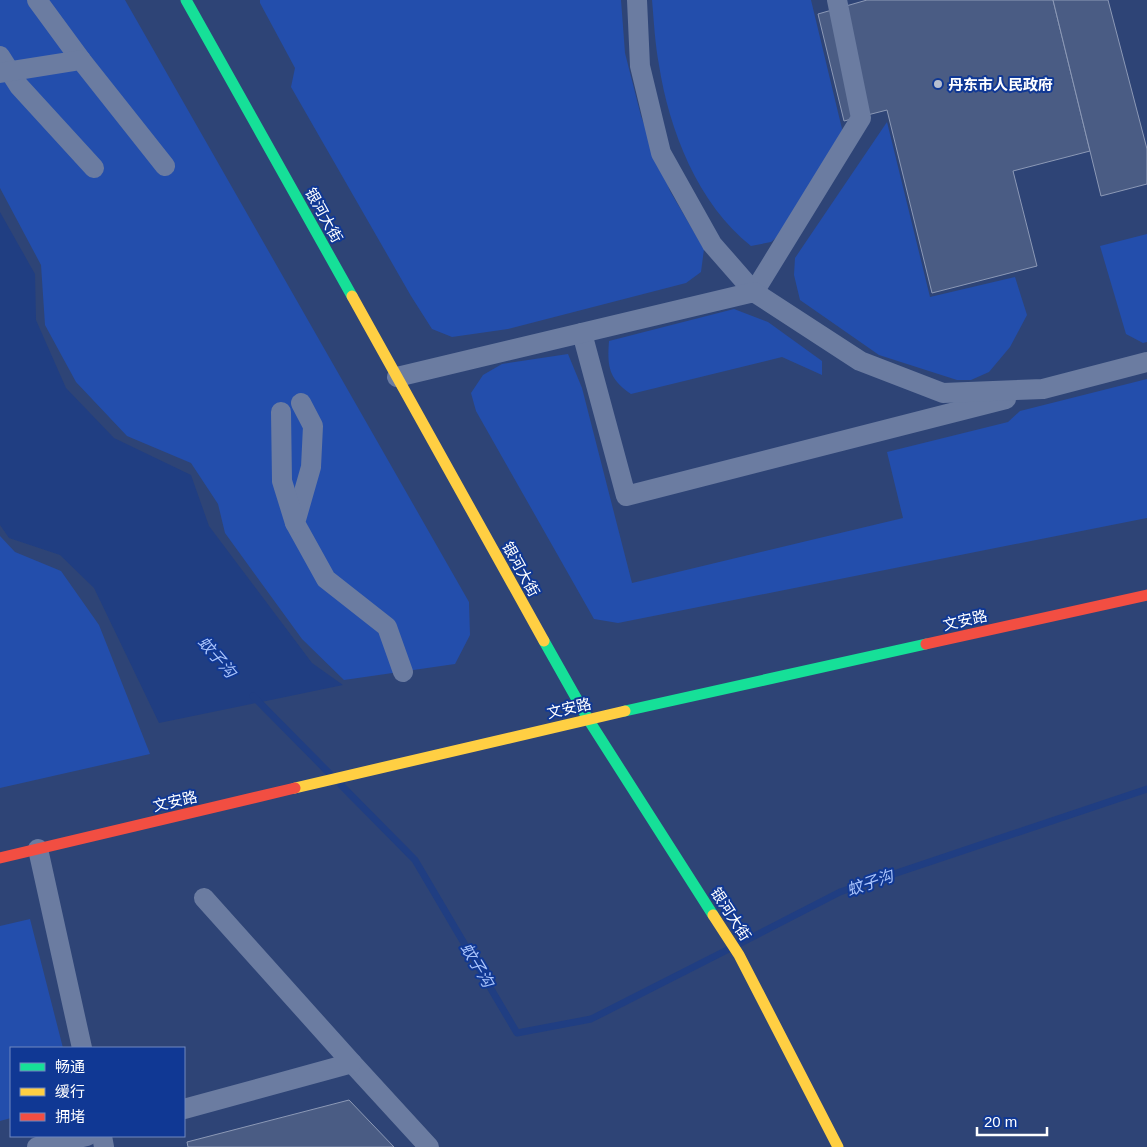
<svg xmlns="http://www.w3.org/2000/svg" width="1147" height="1147" font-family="Helvetica,'Noto Sans SC',sans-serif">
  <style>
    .green { fill: #234eac }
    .water { fill: #203e82 }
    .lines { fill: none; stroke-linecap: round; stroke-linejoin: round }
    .stream { stroke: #203e82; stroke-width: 7 }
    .building { fill: #4a5c84; stroke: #8c99b6 }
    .street { stroke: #6b7ca1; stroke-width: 20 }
    .fast { stroke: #16e098; stroke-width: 11 }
    .slow { stroke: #ffcf43; stroke-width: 11 }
    .jam { stroke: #f24e42; stroke-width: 11 }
    .poi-dot { fill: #b6becf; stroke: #103894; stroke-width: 2 }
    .labels { text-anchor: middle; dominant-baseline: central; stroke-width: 4; stroke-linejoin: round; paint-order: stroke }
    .poi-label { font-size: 15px; font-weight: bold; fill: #fff; stroke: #103894; text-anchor: start }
    .street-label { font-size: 15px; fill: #fff; stroke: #103894 }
    .water-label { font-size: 16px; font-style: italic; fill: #a9c3fb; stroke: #103894 }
  </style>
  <rect width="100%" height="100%" fill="#2e4476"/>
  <g class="green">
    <polygon points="0,0 125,0 469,602 470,635 455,664 344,680 302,639 225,533 218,504 191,463 127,436 76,382 45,325 41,265 0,188"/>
    <polygon points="260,0 621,0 625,53 641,116 670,191 704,249 701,272 686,283 508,329 452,337 432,329 411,296 291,87 295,68 260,3"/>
    <path d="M 652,0 L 811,0 L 843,133 L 782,233 L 771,242 L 751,246 C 698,204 669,130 659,65 C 655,44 654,22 652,0 Z"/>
    <polygon points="887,122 930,297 1015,277 1027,315 1010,347 989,372 971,380 957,380 879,355 800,300 794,275 795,258"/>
    <polygon points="1147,234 1147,342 1143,343 1126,334 1100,246"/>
    <path d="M 734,309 L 768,322 L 822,361 L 822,375 L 782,357 L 631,394 C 609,379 607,367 609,341 Z"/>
    <polygon points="568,354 582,388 632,583 903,518 887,452 1008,422 1020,411 1147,379 1147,518 618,623 594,619 476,411 471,393 483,375 502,364"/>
    <polygon points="0,536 15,552 61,571 99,625 150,754 0,788"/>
    <polygon points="30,919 63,1048 11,1048 11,1118 0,1121 0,926"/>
  </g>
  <polygon class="water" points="0,212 35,274 36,320 66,388 114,438 191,475 209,526 312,663 343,685 159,723 94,588 60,555 9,538 0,525"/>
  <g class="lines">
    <g class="stream">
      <polyline points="253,696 330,774"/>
      <polyline points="341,785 415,860 517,1033 591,1019 729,949"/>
      <polyline points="739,944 840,892 1147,789"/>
    </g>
  </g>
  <g class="building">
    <polygon points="867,0 1053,0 1090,151 1013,171 1037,266 932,293 887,110 844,121 818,14"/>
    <polygon points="1053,0 1108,0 1147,149 1147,184 1101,196"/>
    <polygon points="349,1100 394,1147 188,1147 187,1142"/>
  </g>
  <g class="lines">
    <g class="street">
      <polyline points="37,0 81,60"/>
      <polyline points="637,0 640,66 661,153 712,244 754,292 861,118 837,0"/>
      <polyline points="0,56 19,86 94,168"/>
      <polyline points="0,73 81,60 165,166"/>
      <polyline points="582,333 626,496 1006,399"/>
      <polyline points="397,377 754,292 860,361 943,393 1043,389 1147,362"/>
      <polyline points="301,403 313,426 311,467 295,523 326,579 387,627 403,672"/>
      <polyline points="281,412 282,481 295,523"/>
      <polyline points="38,849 82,1048"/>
      <polyline points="352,1063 429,1147"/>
      <polyline points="184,1109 352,1063 204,898"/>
      <polyline points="102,1136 104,1147"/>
      <polyline points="37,1147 87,1136"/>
    </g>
    <g class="fast">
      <polyline points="186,0 352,296"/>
      <polyline points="544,641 588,719 713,915"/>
      <polyline points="625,711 926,644"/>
    </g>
    <g class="slow">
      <polyline points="352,296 544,641"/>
      <polyline points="295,788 625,711"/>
      <polyline points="713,915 739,955 838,1147"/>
    </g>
    <g class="jam">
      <polyline points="926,644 1147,595"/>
      <polyline points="0,858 295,788"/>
    </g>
  </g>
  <circle class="poi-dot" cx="938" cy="84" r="5"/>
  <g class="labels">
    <g class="poi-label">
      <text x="948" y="84">丹东市人民政府</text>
    </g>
    <g class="street-label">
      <text transform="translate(324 215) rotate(61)">银河大街</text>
      <text transform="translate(521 569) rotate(61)">银河大街</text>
      <text transform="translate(965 620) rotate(-13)">文安路</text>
      <text transform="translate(569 708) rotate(-13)">文安路</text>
      <text transform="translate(175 801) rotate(-13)">文安路</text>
      <text transform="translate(731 914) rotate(57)">银河大街</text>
    </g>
    <g class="water-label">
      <text transform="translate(217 657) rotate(49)">蚊子沟</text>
      <text transform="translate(870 883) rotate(-19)">蚊子沟</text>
      <text transform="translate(477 965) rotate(59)">蚊子沟</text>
    </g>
  </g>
  <rect x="10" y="1047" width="175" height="90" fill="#103894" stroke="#7088bf"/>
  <rect x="20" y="1063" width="25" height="8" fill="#16e098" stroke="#7088bf"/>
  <text x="55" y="1072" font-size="15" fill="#ffffff">畅通</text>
  <rect x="20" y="1088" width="25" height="8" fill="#ffcf43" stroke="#7088bf"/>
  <text x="55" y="1097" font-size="15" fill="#ffffff">缓行</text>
  <rect x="20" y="1113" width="25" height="8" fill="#f24e42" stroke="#7088bf"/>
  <text x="55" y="1122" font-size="15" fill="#ffffff">拥堵</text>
  <path d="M977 1127v8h70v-8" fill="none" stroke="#ffffff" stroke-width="2.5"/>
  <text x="984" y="1127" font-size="15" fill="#ffffff" stroke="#103894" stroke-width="4" paint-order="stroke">20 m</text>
</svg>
